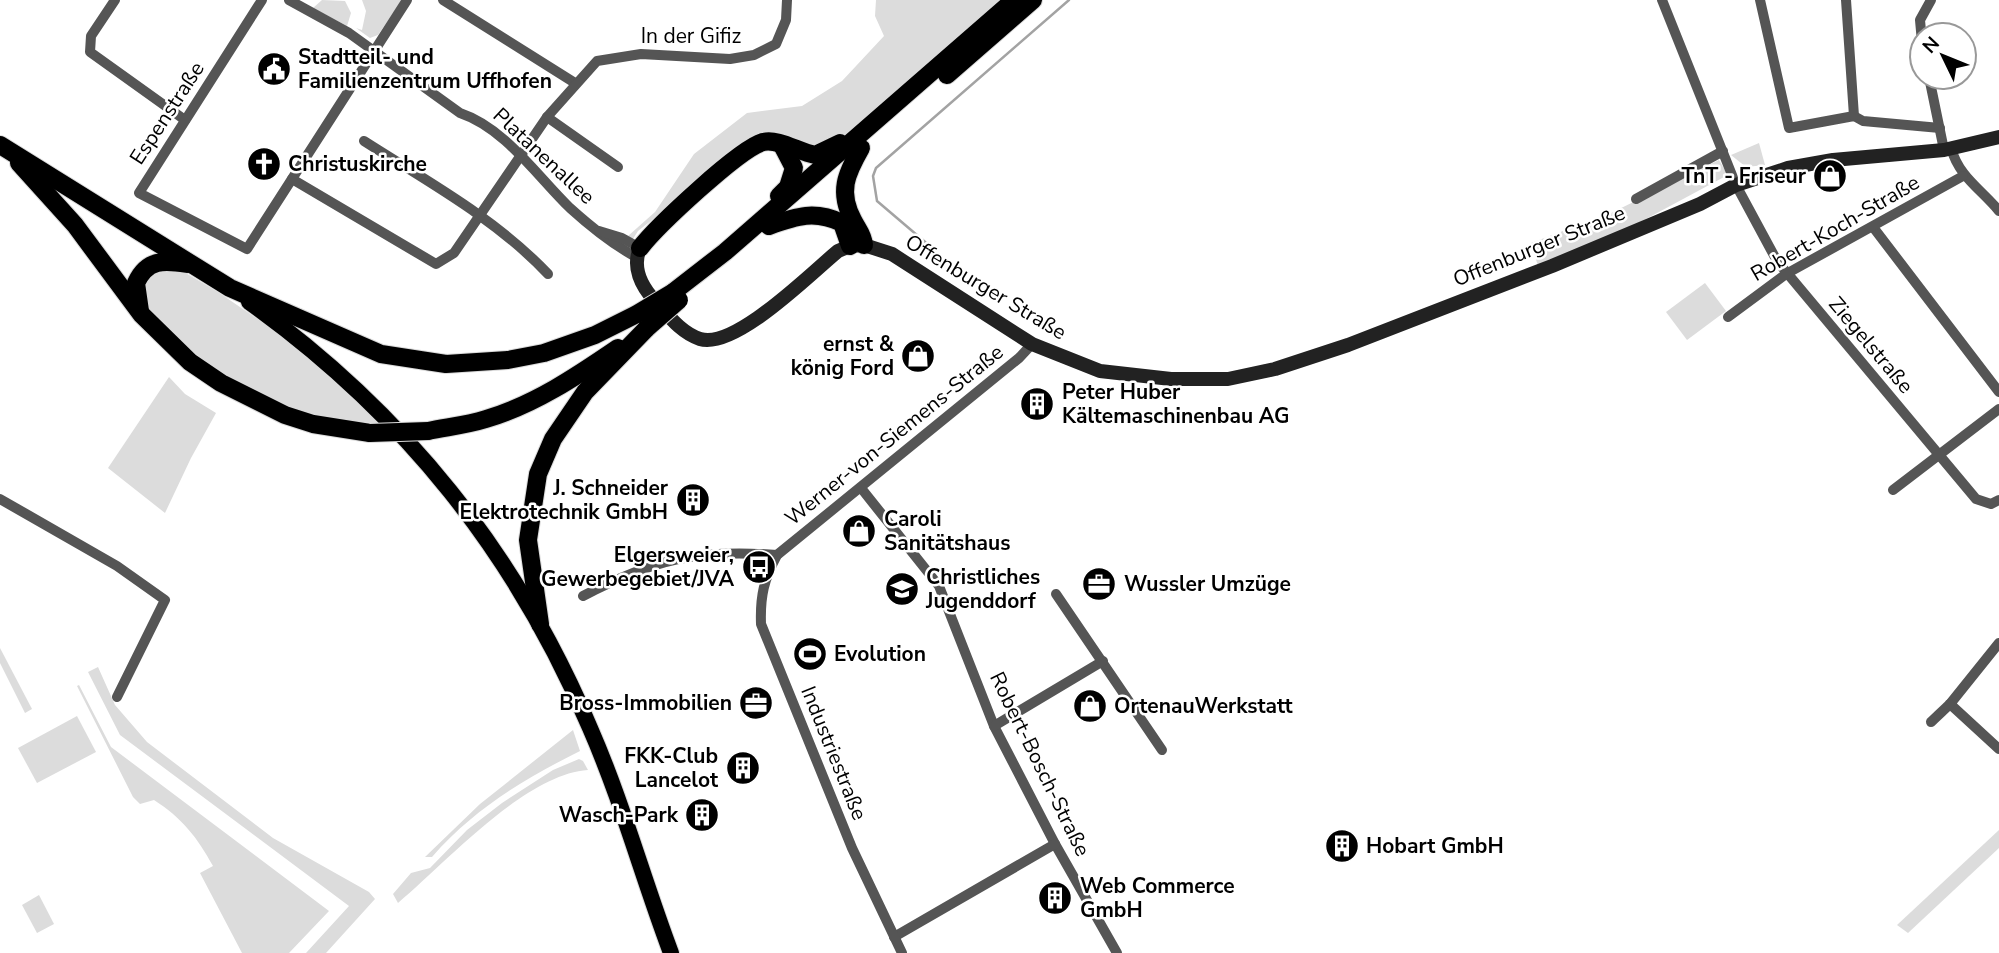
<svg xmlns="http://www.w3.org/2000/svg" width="1999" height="953" font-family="'Nunito Sans',sans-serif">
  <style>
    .green { fill: #dcdcdc }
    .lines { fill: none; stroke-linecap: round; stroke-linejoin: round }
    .stream { stroke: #a3a3a3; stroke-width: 2.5 }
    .primary-casing { stroke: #dbdbdb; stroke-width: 18 }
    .highway-casing { stroke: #dbdbdb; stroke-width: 20 }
    .street { stroke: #555; stroke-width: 10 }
    .secondary { stroke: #222; stroke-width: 14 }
    .primary { stroke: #000; stroke-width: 16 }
    .highway { stroke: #000; stroke-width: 18 }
    .highway-bridge-casing { stroke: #dbdbdb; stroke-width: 20; stroke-linecap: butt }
    .highway-bridge { stroke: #000; stroke-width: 18 }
    .labels { text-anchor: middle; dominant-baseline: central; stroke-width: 5; stroke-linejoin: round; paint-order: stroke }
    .street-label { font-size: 21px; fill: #000; stroke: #fff }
    .poi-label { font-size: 21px; font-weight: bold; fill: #000; stroke: #fff; text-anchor: start }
  </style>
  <rect width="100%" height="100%" fill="#fff"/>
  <g class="green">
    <polygon points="322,0 345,1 351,13 347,26 313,8"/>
    <polygon points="362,0 402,0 378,35 370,38 356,28 362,30 366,11"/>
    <polygon points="876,0 1007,0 837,142 824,150 779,137 690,190 638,231 633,239 628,236 655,212 694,154 747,113 802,106 842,81 884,36 875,16"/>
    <polygon points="1759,143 1765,165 1746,167 1731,155"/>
    <polygon points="1719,160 1726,172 1724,177 1631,227 1538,266 1531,243 1611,213"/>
    <polygon points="172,265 218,292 300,348 381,424 320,418 277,406 190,356 143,306 140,281 147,271"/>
    <polygon points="1705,283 1726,311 1687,340 1666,312"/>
    <polygon points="169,377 185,394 216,413 191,458 165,513 108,468"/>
    <polygon points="0,648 32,709 25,713 0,663"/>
    <polygon points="98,667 115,705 147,742 273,838 369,892 375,899 326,953 306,953 349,906 120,735 88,672"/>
    <path d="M 79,685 L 111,747 L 329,911 L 289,953 L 242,953 L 200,873 L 213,866 C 197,837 182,818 154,800 L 140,804 L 133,797 L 77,686 Z"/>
    <polygon points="77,716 96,752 37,783 18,748"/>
    <path d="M 573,730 L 580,751 C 524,779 474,809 432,857 L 425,857 L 480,804 Z"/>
    <path d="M 579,759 L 583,761 L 588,770 C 525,774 446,863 398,903 L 393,894 L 411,873 L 430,868 L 467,830 L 502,803 L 553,770 Z"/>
    <polygon points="1999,830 1999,848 1908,933 1897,925"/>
    <polygon points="39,895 54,924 37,933 22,905"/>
  </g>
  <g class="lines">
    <polyline class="stream" points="932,254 931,247 877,201 873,176 876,168 1069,0"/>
    <g class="primary-casing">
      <path id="primary" d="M 249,302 C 404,413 516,553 590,728 C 622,801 643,879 671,953"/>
    </g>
    <g class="highway-casing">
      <g id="highway">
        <polyline points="947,75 1033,0"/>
        <polyline points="0,145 230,288 381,354 446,364 508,360 544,353 595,335 637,314"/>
        <path d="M 861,148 C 846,174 838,192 853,220 C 858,230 863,234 864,245"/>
        <polyline points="19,163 75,225 141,314 190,362 221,383 285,415 313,424 370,433"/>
        <polyline points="779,196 788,187 794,168 782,145"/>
        <path d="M 769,226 C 797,216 815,210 842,223 L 850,246"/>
        <path d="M 640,248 C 657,226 739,149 763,142 C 778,138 799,152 815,155 L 840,143"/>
        <polyline points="672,293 725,252 1014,0"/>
        <path d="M 140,311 L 136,283 C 147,259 164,260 187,264"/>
        <path d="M 428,431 C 447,427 467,425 486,419 C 534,405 577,376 618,348"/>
        <polyline points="540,624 528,540 538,474 553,439 585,392 647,328"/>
      </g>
    </g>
    <g class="street">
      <polyline points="115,0 91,36 90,52 185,120"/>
      <polyline points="262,0 139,193 247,249 407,0"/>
      <path d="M 289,0 L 349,33 L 460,113 C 505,128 537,176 570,208 C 591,227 612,244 636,257"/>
      <polyline points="443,0 575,83"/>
      <polyline points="1662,0 1736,185 1777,261 1976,499 1991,504 1999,500"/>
      <polyline points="1760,0 1789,128 1854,116 1863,121 1940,128"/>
      <polyline points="1846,0 1854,116"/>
      <polyline points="1922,42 1920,20 1931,0"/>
      <polyline points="1929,77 1944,150"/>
      <polyline points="547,117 618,167"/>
      <path d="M 364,141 C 428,182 495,218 548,274"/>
      <path d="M 1951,148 C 1959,177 1981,189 1999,211"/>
      <polyline points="292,179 436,264 454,253 547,117 597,61 641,54 730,59 754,55 776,44 786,20 787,0"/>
      <polyline points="1636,199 1723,151"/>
      <polyline points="1873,227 1999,392"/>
      <polyline points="599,231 622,238 640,248"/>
      <polyline points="1728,317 1786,274 1963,176"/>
      <polyline points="861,488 939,586 994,726 1055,844 1117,953"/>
      <polyline points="1893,490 1999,409"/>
      <polyline points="0,499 117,566 165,600 117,697"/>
      <polyline points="1056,594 1162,750"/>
      <path d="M 583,596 C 654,559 698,549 777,555"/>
      <polyline points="1999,643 1950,704 1999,749"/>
      <polyline points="1931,722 1950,704"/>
      <polyline points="994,726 1103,661"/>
      <polyline points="894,937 1055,844"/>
      <path d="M 902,953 L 852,848 L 761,624 C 760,596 764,579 777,555 L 1019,358 L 1032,344"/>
    </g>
    <path class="secondary" d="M 640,248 C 632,267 641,286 655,301 C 668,315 681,333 700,339 C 735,350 811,273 838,251 L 850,246 L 864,245 L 892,254 L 1032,344 L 1100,371 L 1171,379 L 1228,379 L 1275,369 L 1348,345 L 1552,266 L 1700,204 L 1736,185 L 1788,168 L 1833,160 L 1944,150 L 1999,137"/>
    <use href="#primary" class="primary"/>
    <use href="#highway" class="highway"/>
    <g class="highway-bridge-casing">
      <g id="highway-bridge">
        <polyline points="637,314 672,293"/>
        <polyline points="647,328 679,300"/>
        <polyline points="370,433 428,431"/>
      </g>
    </g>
    <use href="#highway-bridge" class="highway-bridge"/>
  </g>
  <defs>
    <g id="civic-disc" transform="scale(1.75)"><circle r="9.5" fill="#000" stroke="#fff"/><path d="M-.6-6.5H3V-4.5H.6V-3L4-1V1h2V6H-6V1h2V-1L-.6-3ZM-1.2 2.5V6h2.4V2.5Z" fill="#fff"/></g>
    <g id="church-disc" transform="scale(1.75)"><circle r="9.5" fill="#000" stroke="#fff"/><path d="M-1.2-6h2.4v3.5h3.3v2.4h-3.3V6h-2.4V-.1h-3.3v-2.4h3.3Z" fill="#fff"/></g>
    <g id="shop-disc" transform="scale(1.75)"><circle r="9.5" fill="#000" stroke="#fff"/><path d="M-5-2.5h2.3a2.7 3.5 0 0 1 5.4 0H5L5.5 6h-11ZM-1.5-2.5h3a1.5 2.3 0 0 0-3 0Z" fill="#fff"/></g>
    <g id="building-disc" transform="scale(1.75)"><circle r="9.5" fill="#000" stroke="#fff"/><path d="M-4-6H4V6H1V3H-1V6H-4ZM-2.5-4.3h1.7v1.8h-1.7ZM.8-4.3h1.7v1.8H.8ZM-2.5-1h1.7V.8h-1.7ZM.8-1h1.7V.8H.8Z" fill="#fff"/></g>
    <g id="bus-disc" transform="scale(1.75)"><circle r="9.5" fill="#000" stroke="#fff"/><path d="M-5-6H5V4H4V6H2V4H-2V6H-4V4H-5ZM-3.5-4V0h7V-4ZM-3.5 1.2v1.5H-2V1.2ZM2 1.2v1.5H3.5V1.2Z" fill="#fff"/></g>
    <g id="office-disc" transform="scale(1.75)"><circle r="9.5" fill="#000" stroke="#fff"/><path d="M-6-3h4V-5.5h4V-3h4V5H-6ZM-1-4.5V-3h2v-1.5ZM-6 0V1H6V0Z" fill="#fff"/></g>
    <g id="school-disc" transform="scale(1.75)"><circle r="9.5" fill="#000" stroke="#fff"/><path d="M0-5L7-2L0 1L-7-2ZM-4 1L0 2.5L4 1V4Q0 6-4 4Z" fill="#fff"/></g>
    <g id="stadium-disc" transform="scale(1.75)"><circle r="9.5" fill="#000" stroke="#fff"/><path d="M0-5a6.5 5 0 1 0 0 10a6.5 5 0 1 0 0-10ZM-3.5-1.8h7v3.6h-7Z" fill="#fff"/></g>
  </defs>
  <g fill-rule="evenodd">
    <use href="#civic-disc" x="274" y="69"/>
    <use href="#church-disc" x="264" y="164"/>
    <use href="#shop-disc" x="1830" y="176"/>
    <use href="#shop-disc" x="918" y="356"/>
    <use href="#building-disc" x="1037" y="404"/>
    <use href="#building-disc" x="693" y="500"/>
    <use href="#shop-disc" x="859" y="531"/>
    <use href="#bus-disc" x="759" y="567"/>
    <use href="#office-disc" x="1099" y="584"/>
    <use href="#school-disc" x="902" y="589"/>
    <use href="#stadium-disc" x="810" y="654"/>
    <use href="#office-disc" x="756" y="703"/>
    <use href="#shop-disc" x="1090" y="706"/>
    <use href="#building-disc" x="743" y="768"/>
    <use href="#building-disc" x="702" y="815"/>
    <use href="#building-disc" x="1342" y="846"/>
    <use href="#building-disc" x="1055" y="898"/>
  </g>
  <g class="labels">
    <g class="street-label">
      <text x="691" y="36">In der Gifiz</text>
      <text transform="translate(167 113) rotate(-57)">Espenstraße</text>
      <text transform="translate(544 156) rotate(43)">Platanenallee</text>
      <text transform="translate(1835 228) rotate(-30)">Robert-Koch-Straße</text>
      <text transform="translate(1539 246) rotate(-22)">Offenburger Straße</text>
      <text transform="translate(986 287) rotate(31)">Offenburger Straße</text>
      <text transform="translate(1871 345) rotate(50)">Ziegelstraße</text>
      <text transform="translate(894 435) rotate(-39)">Werner-von-Siemens-Straße</text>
      <text transform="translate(834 753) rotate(68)">Industriestraße</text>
      <text transform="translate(1040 764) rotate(64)">Robert-Bosch-Straße</text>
    </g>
    <g class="poi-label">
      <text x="298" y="57">Stadtteil- und<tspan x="298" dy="24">Familienzentrum Uffhofen</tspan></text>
      <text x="288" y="164">Christuskirche</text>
      <text x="1806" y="176" text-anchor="end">TnT - Friseur</text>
      <text x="894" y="344" text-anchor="end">ernst &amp;<tspan x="894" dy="24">könig Ford</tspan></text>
      <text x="1062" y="392">Peter Huber<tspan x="1062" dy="24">Kältemaschinenbau AG</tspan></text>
      <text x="668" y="488" text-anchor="end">J. Schneider<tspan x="668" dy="24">Elektrotechnik GmbH</tspan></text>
      <text x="884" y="519">Caroli<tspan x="884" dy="24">Sanitätshaus</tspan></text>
      <text x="734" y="555" text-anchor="end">Elgersweier,<tspan x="734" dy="24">Gewerbegebiet/JVA</tspan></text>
      <text x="926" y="577">Christliches<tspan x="926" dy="24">Jugenddorf</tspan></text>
      <text x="1124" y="584">Wussler Umzüge</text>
      <text x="834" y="654">Evolution</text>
      <text x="732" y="703" text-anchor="end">Bross-Immobilien</text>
      <text x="1114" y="706">OrtenauWerkstatt</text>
      <text x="718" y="756" text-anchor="end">FKK-Club<tspan x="718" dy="24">Lancelot</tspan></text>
      <text x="678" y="815" text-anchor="end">Wasch-Park</text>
      <text x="1366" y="846">Hobart GmbH</text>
      <text x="1080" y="886">Web Commerce<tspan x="1080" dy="24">GmbH</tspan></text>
    </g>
  </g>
  <g transform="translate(1943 56) rotate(313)"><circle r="33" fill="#ffffff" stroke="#999999" stroke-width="2"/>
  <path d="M0-5L12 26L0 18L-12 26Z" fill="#000000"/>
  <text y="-10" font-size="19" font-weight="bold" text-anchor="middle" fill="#000000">N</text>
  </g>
</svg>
